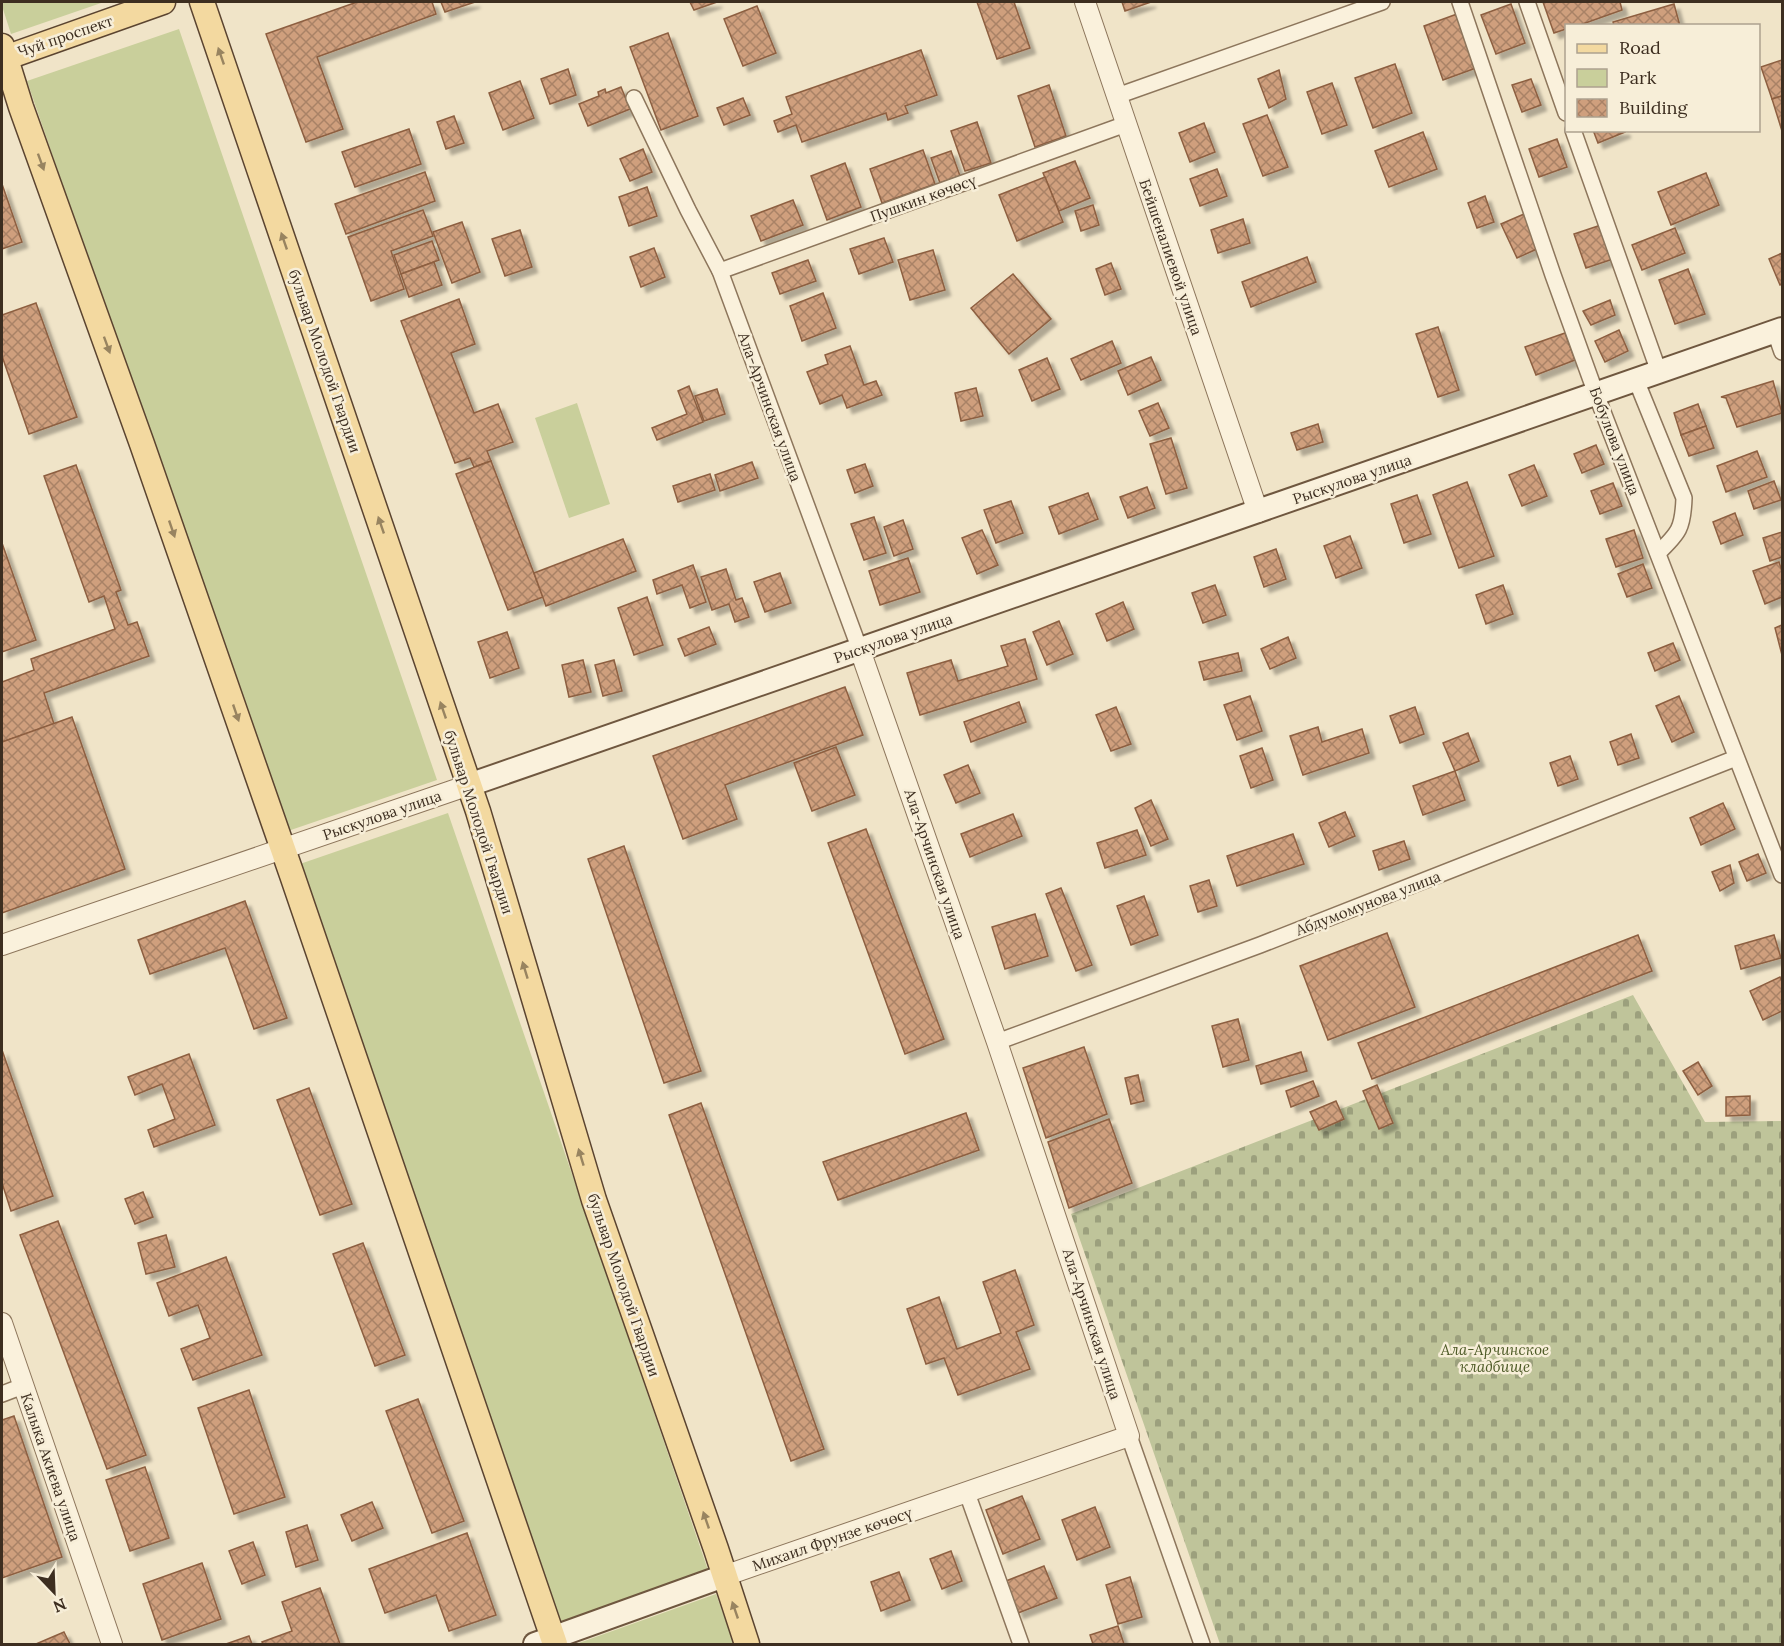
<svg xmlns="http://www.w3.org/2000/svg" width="1784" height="1646" font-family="Lora,serif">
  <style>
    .cemetery { fill: url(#cemetery-stones) }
    .park { fill: #c9cf9b }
    .building { fill: url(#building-cross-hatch); stroke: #8d5f41; stroke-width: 1.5; filter: url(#shadow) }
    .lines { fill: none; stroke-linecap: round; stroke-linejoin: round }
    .minor-casing { stroke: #8d765c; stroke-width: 18 }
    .tertiary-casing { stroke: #8d765c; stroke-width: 22 }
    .secondary-casing { stroke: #6f573f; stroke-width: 26 }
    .primary-casing { stroke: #5b4430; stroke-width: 27 }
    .minor { stroke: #faf1dc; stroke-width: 15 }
    .tertiary { stroke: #faf1dc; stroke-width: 20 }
    .secondary { stroke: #faf1dc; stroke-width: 22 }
    .primary { stroke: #f3d9a0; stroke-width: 24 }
    .oneway { fill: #988460 }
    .labels { text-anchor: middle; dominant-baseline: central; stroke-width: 5; stroke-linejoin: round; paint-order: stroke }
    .street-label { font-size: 15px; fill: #3d2e20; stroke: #f7eed8 }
    .park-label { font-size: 15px; font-style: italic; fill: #4d5a26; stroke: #f7eed8 }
  </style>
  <defs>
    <pattern id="cemetery-stones" width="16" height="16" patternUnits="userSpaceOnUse" patternTransform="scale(1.5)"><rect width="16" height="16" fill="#bfc49a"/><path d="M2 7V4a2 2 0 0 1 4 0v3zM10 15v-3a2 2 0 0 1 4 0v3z" fill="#9ca07d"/></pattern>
    <pattern id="building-cross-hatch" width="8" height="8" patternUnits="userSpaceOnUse" patternTransform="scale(1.5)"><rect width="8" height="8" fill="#cf9f7d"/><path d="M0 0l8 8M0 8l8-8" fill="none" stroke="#a98266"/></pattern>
    <filter id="shadow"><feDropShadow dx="5.5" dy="5.5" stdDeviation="1.5" flood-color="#0004"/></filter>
  </defs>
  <rect width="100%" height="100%" fill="#f0e4c8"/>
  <polygon class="cemetery" points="1633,995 1705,1122 1782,1121 1782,1644 1220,1644 1071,1214"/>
  <g class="park">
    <polygon points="2,2 104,2 11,34 2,6"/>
    <polygon points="179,29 437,780 285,832 27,81"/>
    <polygon points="577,403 610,504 569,518 535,418"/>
    <polygon points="448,813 708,1570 557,1623 297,865"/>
    <polygon points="716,1594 734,1644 576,1644"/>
  </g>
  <g class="building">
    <polygon points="357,2 432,2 436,14 317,57 343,129 306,142 266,34"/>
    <polygon points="441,2 475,2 445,12"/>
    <polygon points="690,2 717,2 694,10"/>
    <polygon points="977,2 1014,2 1030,48 997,59"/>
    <polygon points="1122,2 1151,2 1125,11"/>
    <polygon points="1543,2 1620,2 1622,10 1577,26 1566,26 1566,29 1554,33"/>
    <polygon points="1511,4 1525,43 1496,54 1481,15"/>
    <polygon points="1674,4 1680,26 1614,26 1613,22"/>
    <polygon points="757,6 776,53 743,66 724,19"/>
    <polygon points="1457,14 1476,68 1443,80 1424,26"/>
    <polygon points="668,33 698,116 661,130 630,47"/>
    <polygon points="921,50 937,95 905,106 908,113 888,120 886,113 802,142 796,125 778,132 774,121 792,114 786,97"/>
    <polygon points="1782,60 1782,96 1772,99 1761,67"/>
    <polygon points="1395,64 1412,113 1373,128 1355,78"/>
    <polygon points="568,69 576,95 550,104 541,79"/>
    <polygon points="1279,70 1286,99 1269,108 1258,79"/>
    <polygon points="1531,79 1541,105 1522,112 1512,85"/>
    <polygon points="520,81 534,118 503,130 489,93"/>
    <polygon points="1332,83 1347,125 1322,134 1307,92"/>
    <polygon points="1049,85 1066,136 1035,147 1018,96"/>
    <polygon points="621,87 630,109 588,126 579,104 599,96 598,92 605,89 606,93"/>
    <polygon points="1782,96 1782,131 1772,99"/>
    <polygon points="743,98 750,115 724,125 717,108"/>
    <polygon points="1267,115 1288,167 1263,176 1243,124"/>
    <polygon points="454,116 464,143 446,149 437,122"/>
    <polygon points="977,122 991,163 965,171 951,131"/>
    <polygon points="1204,123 1215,152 1190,162 1179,133"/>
    <polygon points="409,129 421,164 355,187 342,152"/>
    <polygon points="1593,130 1624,130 1625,132 1598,143"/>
    <polygon points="1423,132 1437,169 1389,187 1375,151"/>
    <polygon points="1557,139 1567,167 1539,177 1529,149"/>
    <polygon points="643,149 652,172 630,181 620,159"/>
    <polygon points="923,150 935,184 882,203 870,169"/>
    <polygon points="951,151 960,176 940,183 931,158"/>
    <polygon points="1075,161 1090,198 1059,211 1043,173"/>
    <polygon points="845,163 861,207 827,220 811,176"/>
    <polygon points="1217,169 1227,196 1200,206 1190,179"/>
    <polygon points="425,172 435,201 346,234 335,204"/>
    <polygon points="1706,173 1719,205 1671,225 1658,192"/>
    <polygon points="1045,177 1063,222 1017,241 999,195"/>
    <polygon points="2,184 22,242 2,249"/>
    <polygon points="647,187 657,216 629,226 619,197"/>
    <polygon points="1485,196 1494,222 1477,228 1468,203"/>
    <polygon points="793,200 803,225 761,241 751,216"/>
    <polygon points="1093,205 1099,225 1081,231 1075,211"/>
    <polygon points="423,210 433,236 391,251 404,289 371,301 348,237"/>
    <polygon points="1524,214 1539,248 1517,258 1501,224"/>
    <polygon points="1243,219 1250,243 1218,253 1211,230"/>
    <polygon points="462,222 480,272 452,283 433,232"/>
    <polygon points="1601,225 1613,259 1586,268 1574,234"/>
    <polygon points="1675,228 1685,253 1642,270 1632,245"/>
    <polygon points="520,230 532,267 505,276 492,239"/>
    <polygon points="884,238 893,262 859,274 850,249"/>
    <polygon points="432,241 439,260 401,274 394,255"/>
    <polygon points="654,248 665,277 641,287 630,257"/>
    <polygon points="933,250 945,290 910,300 898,260"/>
    <polygon points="1782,253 1782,284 1780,285 1769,259"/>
    <polygon points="1307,257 1316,282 1251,307 1242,282"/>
    <polygon points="808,260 816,281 780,294 772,273"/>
    <polygon points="434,262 442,285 409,297 401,274"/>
    <polygon points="1111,263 1121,289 1105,295 1096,269"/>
    <polygon points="1688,269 1705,314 1675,324 1659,280"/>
    <polygon points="1013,274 1051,319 1009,354 971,308"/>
    <polygon points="823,293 836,328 802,341 790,306"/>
    <polygon points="459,299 475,344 451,353 474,413 498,404 513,442 487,451 491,461 474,467 470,458 455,463 401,321"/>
    <polygon points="1610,300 1615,315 1591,325 1583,311"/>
    <polygon points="36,303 77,417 29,434 2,356 2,315"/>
    <polygon points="1438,327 1459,390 1438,397 1416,334"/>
    <polygon points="1619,330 1628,351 1605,362 1595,341"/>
    <polygon points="1565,333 1575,360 1536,375 1525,347"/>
    <polygon points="1112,341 1121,363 1081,380 1071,359"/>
    <polygon points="850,346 864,385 876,381 882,395 847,408 842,395 820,404 807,372 828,364 825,355"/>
    <polygon points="1151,357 1161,380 1128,395 1118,371"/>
    <polygon points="1047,358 1060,389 1032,401 1019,370"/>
    <polygon points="1773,381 1782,413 1737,427 1726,398 1721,397"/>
    <polygon points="689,386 703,422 657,440 652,428 687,414 678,391"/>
    <polygon points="976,388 983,416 961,421 955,393"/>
    <polygon points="717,389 725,414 704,421 695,396"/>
    <polygon points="1158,403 1169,428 1150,436 1139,411"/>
    <polygon points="1698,404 1706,426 1681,435 1674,413"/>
    <polygon points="1318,424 1323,442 1297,450 1291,433"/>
    <polygon points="1706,426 1714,448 1689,456 1681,435"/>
    <polygon points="1171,438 1187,488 1166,494 1150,444"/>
    <polygon points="1596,445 1604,464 1582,473 1574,454"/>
    <polygon points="1757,451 1767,477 1726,492 1717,466"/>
    <polygon points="491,461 543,597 508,610 456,474"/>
    <polygon points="752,462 758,478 720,491 715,475"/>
    <polygon points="865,464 873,486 855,493 847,470"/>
    <polygon points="76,465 121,590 116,592 128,625 137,622 149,656 44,693 54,724 2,742 2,682 34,670 31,659 115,629 104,596 89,602 44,476"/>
    <polygon points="1534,465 1547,496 1522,506 1509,475"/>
    <polygon points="710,474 715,490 678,502 673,486"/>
    <polygon points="1774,481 1781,500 1754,509 1748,491"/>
    <polygon points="1467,482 1494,556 1459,568 1433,495"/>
    <polygon points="1613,483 1622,506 1600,514 1591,491"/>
    <polygon points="1147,487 1155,508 1128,518 1120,497"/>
    <polygon points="1088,493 1098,519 1059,534 1049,507"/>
    <polygon points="1417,495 1431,534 1404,543 1391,504"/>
    <polygon points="1011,501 1023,533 996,543 984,510"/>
    <polygon points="1735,513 1743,535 1721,544 1713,522"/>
    <polygon points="874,517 886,553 864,560 851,524"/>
    <polygon points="903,520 913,549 894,556 884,527"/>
    <polygon points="982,530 998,565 977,574 962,538"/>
    <polygon points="1634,530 1643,558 1616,567 1606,539"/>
    <polygon points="1782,532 1782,557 1770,561 1763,538"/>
    <polygon points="1350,536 1362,568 1336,578 1324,546"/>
    <polygon points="623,539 636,571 546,606 534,573"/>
    <polygon points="2,543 36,640 2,652"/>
    <polygon points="1276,549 1286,579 1264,587 1254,557"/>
    <polygon points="908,558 920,592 880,605 869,571"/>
    <polygon points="1779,562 1782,571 1782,597 1765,604 1753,571"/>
    <polygon points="1643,564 1652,588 1627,597 1618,574"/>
    <polygon points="693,565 706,602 690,608 682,585 657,594 653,580"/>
    <polygon points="726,569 736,600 742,598 749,617 735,622 729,604 712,610 701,577"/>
    <polygon points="780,573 791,603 765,612 754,582"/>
    <polygon points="1215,585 1226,615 1203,623 1192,593"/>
    <polygon points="1503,585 1513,614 1486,624 1476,595"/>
    <polygon points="647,597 663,645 634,655 618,608"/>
    <polygon points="1123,602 1134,629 1107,641 1096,614"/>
    <polygon points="1059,621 1073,654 1047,665 1033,632"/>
    <polygon points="1782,625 1782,655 1775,628"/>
    <polygon points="709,627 716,644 685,656 678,639"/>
    <polygon points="507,632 519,668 490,678 478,642"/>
    <polygon points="1288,637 1296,658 1270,669 1261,649"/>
    <polygon points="1025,639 1037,679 920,715 907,673 951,660 958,681 1008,666 1001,646"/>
    <polygon points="1673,643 1680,660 1655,671 1648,653"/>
    <polygon points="1238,653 1242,671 1204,680 1199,662"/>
    <polygon points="583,660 591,692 569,697 562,665"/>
    <polygon points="614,660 622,691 603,696 595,665"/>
    <polygon points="845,687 863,735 725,785 737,819 683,839 653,756"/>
    <polygon points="1250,696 1262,731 1237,740 1224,705"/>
    <polygon points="1679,696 1694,732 1672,742 1656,706"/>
    <polygon points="1019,702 1026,722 971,742 964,722"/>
    <polygon points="1116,707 1131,744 1111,751 1096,715"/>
    <polygon points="1415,707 1424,734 1400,743 1390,716"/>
    <polygon points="72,717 125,869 2,913 2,742"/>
    <polygon points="1318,727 1322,742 1362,729 1369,753 1303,775 1290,736"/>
    <polygon points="1468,733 1479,761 1455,771 1443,743"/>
    <polygon points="1631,734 1639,758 1618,765 1610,742"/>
    <polygon points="836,747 855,795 812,811 794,763"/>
    <polygon points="1262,748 1273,780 1251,788 1240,756"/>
    <polygon points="1570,756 1578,779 1558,786 1550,763"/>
    <polygon points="968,765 980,793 956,803 944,775"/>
    <polygon points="1455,771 1465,800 1423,815 1413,786"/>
    <polygon points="1151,800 1168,839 1151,846 1135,808"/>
    <polygon points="1723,803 1735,829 1701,845 1690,818"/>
    <polygon points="1345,812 1355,836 1329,847 1319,823"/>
    <polygon points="1013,814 1022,836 970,857 961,834"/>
    <polygon points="866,829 944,1039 905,1054 828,843"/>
    <polygon points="1137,830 1146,855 1105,868 1097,843"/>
    <polygon points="1293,834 1304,864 1237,886 1227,856"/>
    <polygon points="1404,841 1410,859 1379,870 1373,851"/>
    <polygon points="624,846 701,1071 664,1083 588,859"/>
    <polygon points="1758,854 1766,873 1747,881 1739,862"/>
    <polygon points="1730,865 1734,883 1720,891 1712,872"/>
    <polygon points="1209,880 1217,906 1198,912 1190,886"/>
    <polygon points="1061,888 1092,965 1076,971 1046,894"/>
    <polygon points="1144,896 1158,935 1131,945 1117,906"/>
    <polygon points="245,901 287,1018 254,1029 225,948 150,974 138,940"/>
    <polygon points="1035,914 1048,956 1005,969 992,927"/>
    <polygon points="1387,933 1415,1007 1328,1040 1300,966"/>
    <polygon points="1638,935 1652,971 1372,1079 1358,1043"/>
    <polygon points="1774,935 1781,958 1741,969 1735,946"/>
    <polygon points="1780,977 1782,982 1782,1011 1763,1020 1750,991"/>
    <polygon points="1238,1019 1249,1060 1223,1067 1212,1026"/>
    <polygon points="1084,1047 1107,1114 1046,1138 1023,1068"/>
    <polygon points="2,1050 53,1196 11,1211 2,1183"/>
    <polygon points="1301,1052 1307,1071 1261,1084 1256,1066"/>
    <polygon points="189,1054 215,1125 154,1147 148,1130 175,1119 162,1084 135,1095 128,1077"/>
    <polygon points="1698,1062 1712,1086 1698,1095 1683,1071"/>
    <polygon points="1138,1075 1144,1101 1131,1104 1125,1078"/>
    <polygon points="1313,1081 1319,1096 1291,1107 1286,1091"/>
    <polygon points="1377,1085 1393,1123 1379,1129 1363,1091"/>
    <polygon points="309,1088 352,1204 320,1215 277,1100"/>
    <polygon points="1750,1096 1750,1115 1726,1116 1726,1097"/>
    <polygon points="1336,1101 1344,1119 1319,1130 1310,1112"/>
    <polygon points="701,1103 824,1449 791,1461 669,1115"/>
    <polygon points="966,1113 979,1150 838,1200 823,1162"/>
    <polygon points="1109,1119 1132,1183 1069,1208 1048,1142"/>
    <polygon points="143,1192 153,1217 135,1224 125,1199"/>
    <polygon points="58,1221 146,1455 107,1469 20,1235"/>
    <polygon points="166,1235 175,1267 146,1274 138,1243"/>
    <polygon points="363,1243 405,1355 375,1366 333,1254"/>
    <polygon points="226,1257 262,1355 193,1380 181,1349 210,1338 198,1305 169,1316 157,1283"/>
    <polygon points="1015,1270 1034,1325 1016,1332 1030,1369 958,1395 944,1358 926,1364 907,1309 939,1297 957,1349 1001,1333 983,1282"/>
    <polygon points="249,1390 285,1497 234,1514 198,1408"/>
    <polygon points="418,1399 464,1521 432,1533 386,1411"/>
    <polygon points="14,1416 62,1557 2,1578 2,1420"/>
    <polygon points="145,1467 169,1538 130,1551 106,1480"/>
    <polygon points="1022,1496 1040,1539 1003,1554 986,1510"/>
    <polygon points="372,1502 383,1528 352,1541 341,1515"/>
    <polygon points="1095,1507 1110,1547 1077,1560 1062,1520"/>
    <polygon points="307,1525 318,1560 296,1567 286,1532"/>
    <polygon points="467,1533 496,1615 449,1631 436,1595 385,1613 369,1569"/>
    <polygon points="253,1542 265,1575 242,1584 229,1551"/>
    <polygon points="951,1551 962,1581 942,1589 930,1559"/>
    <polygon points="202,1563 221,1619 162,1640 143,1584"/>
    <polygon points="1044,1566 1057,1598 1018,1613 1006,1581"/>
    <polygon points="899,1572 910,1600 881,1611 871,1582"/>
    <polygon points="1130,1577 1142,1617 1118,1624 1106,1585"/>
    <polygon points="320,1588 340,1644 263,1644 262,1642 292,1631 282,1602"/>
    <polygon points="1118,1626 1124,1644 1093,1644 1090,1635"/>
    <polygon points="64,1632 70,1644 36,1644"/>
    <polygon points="249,1636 252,1644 226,1644"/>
  </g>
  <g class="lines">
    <g class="minor-casing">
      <g id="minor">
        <polyline points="1460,2 1553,275 1596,394 1782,875"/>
        <polyline points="1527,2 1566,113"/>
        <polyline points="1117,96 1382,2"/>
        <polyline points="634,98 688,210 720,271 860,650"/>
        <polyline points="1573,130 1659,372"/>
        <polyline points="720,271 1126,124"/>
        <polyline points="1775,332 1782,352"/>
        <path d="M 1636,380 L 1684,498 C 1683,528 1679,533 1658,553"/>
        <polyline points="997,1042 1260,945 1736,758"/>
        <polyline points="2,1394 23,1386"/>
        <polyline points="1129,1436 1202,1644"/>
        <polyline points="967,1493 1021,1644"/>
      </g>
    </g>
    <g class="tertiary-casing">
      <g id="tertiary">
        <polyline points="1085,2 1258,512"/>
        <polyline points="2,945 469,785"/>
        <polyline points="2,1323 112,1644"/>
        <polyline points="724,1576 1129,1436 997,1042 860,650"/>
      </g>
    </g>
    <g class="secondary-casing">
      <g id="secondary">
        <polyline points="469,785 1782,329"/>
        <polyline points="535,1644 724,1576"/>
      </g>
    </g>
    <g class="primary-casing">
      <g id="primary">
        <polyline points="202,2 478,811 594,1200 716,1549 747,1644"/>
        <polyline points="2,46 21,107 142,444 292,875 555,1644"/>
        <polyline points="2,59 163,2"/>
      </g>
    </g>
    <use href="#minor" class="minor"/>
    <use href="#tertiary" class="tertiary"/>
    <use href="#secondary" class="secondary"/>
    <use href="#primary" class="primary"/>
  </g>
  <defs><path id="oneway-solid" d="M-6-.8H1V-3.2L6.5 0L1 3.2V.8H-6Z" transform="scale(1.5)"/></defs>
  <g class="oneway">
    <use href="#oneway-solid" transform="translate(221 56) rotate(-109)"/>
    <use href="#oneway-solid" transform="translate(41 162) rotate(70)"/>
    <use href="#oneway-solid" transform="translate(284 241) rotate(-109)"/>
    <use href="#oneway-solid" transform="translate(107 345) rotate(70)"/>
    <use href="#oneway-solid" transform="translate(381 525) rotate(-109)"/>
    <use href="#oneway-solid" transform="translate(172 529) rotate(71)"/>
    <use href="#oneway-solid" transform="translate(443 710) rotate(-109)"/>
    <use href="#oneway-solid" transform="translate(236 713) rotate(71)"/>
    <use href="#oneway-solid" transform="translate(525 970) rotate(-107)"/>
    <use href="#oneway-solid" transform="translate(581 1157) rotate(-107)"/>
    <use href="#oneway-solid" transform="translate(706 1520) rotate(-109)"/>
    <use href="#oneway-solid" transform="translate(735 1610) rotate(-109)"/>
  </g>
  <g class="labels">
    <g class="street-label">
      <text transform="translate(65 36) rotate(-19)">Чуй проспект</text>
      <text transform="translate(923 198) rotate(-20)">Пушкин көчөсү</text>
      <text transform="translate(1171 257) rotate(71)">Бейшеналиевой улица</text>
      <text transform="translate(325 361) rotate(71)">бульвар Молодой Гвардии</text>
      <text transform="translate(770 407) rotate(70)">Ала-Арчинская улица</text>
      <text transform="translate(1615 441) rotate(69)">Бобулова улица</text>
      <text transform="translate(1352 479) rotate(-19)">Рыскулова улица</text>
      <text transform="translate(893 638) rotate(-19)">Рыскулова улица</text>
      <text transform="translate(382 815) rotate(-19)">Рыскулова улица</text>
      <text transform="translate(479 822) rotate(72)">бульвар Молодой Гвардии</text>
      <text transform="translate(935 864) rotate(71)">Ала-Арчинская улица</text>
      <text transform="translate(1368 903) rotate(-21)">Абдумомунова улица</text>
      <text transform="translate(624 1285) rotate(71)">бульвар Молодой Гвардии</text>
      <text transform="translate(1092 1324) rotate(72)">Ала-Арчинская улица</text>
      <text transform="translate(51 1467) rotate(71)">Калыка Акиева улица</text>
      <text transform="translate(832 1539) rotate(-19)">Михаил Фрунзе көчөсү</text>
    </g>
    <g class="park-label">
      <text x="1495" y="1349">Ала-Арчинское<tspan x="1495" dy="17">кладбище</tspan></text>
    </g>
  </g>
  <rect width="1784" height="1646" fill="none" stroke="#3d2e20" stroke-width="6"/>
  <rect x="1565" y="24" width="195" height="108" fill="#f7eed8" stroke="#ada18e" stroke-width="1.5"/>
  <rect x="1577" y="44" width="30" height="9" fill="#f3d9a0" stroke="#ada18e" stroke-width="1.5"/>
  <text x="1619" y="54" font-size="18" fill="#3d2e20">Road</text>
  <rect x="1577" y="69" width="30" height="18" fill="#c9cf9b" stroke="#ada18e" stroke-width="1.5"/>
  <text x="1619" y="84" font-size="18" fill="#3d2e20">Park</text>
  <rect x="1577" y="99" width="30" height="18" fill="url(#building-cross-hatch)" stroke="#ada18e" stroke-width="1.5"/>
  <text x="1619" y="114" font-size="18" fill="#3d2e20">Building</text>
  <g transform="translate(54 1592) rotate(157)" stroke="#f7eed8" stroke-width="4.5" paint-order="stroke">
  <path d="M0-4.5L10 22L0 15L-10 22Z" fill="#3d2e20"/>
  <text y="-9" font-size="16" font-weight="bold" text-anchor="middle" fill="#3d2e20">N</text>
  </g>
</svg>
